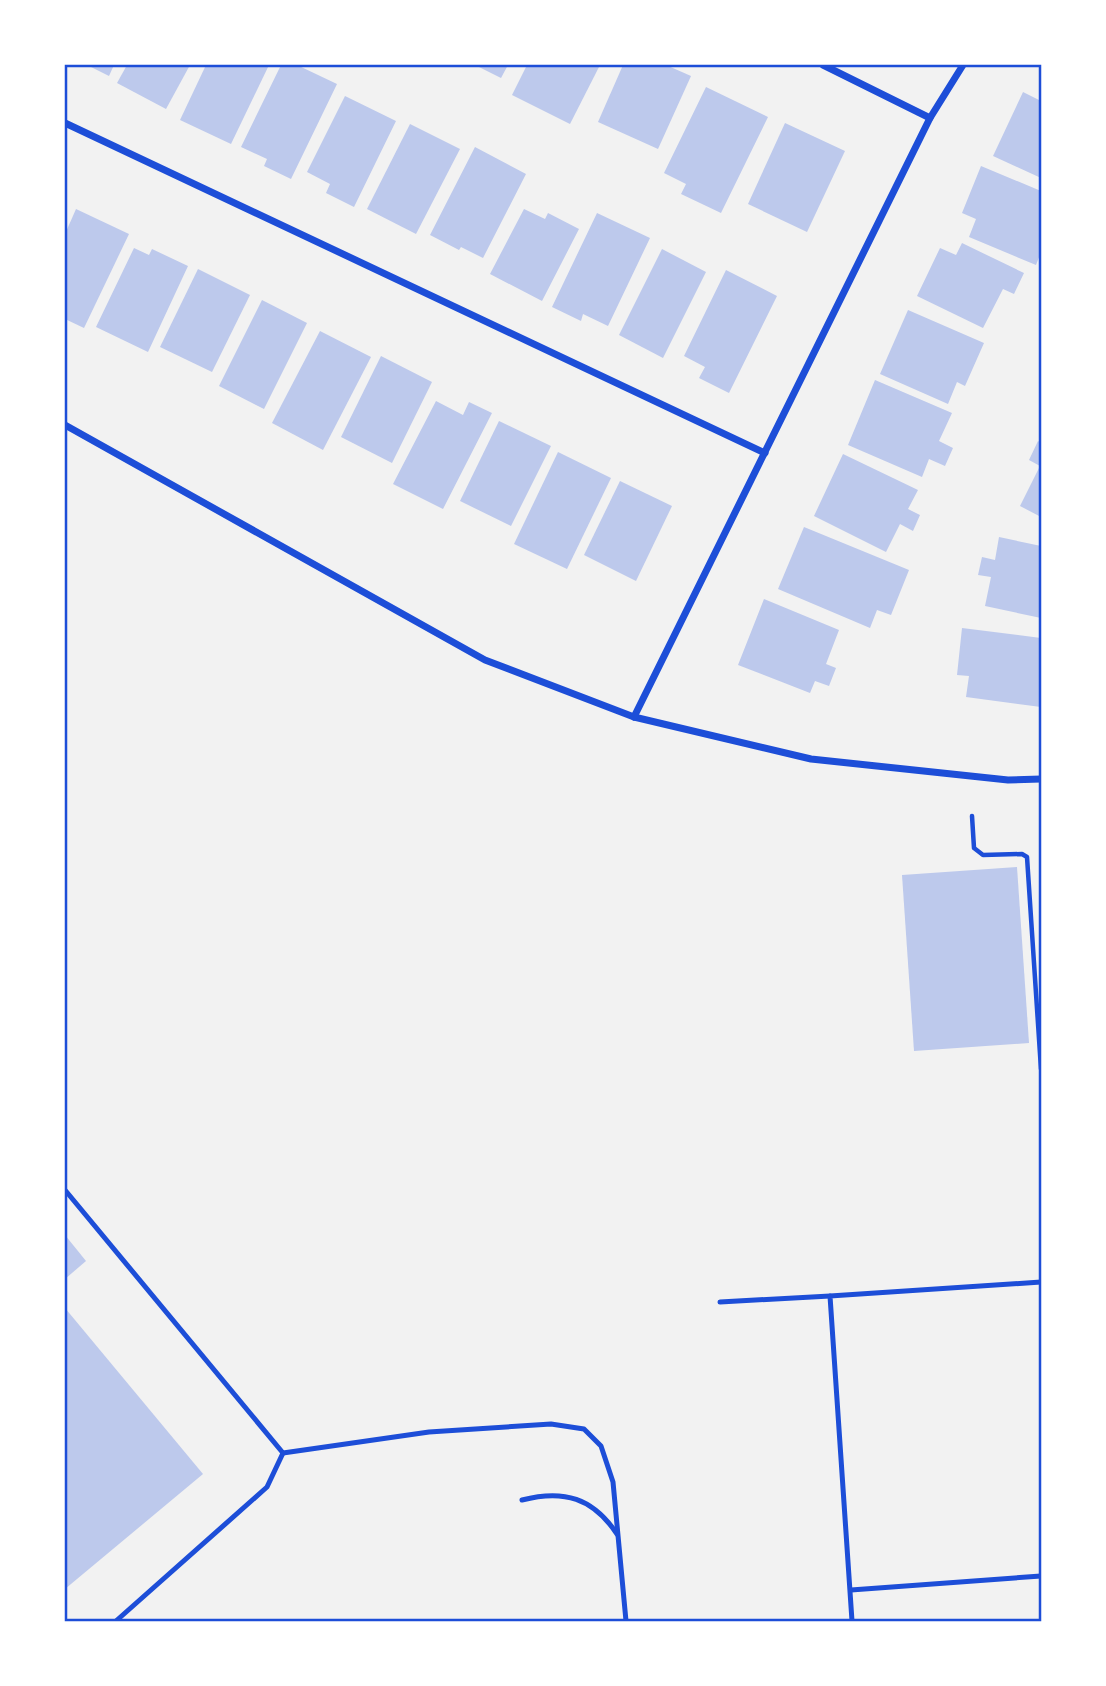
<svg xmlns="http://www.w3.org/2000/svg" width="1106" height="1686" font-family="'Alegreya Sans',sans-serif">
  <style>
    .building { fill: #bdc9ec }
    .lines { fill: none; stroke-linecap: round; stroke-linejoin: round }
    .path { stroke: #1d4ed8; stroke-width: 4.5 }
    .service { stroke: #1d4ed8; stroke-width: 5 }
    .minor { stroke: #1d4ed8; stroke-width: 7 }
    .neatline { fill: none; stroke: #1d4ed8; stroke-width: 2.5 }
  </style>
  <rect width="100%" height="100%" fill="#f2f2f2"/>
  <g class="building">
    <polygon points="87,65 114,65 109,76"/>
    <polygon points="127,65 190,65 166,109 117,83"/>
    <polygon points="206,65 269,65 231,144 180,120"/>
    <polygon points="281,65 297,65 337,84 291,179 264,166 267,159 241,147"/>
    <polygon points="475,65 508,65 501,78"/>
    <polygon points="527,65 600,65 570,124 512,95"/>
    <polygon points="623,65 666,65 691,76 658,149 598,122"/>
    <polygon points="706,87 768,117 721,213 681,194 686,184 664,173"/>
    <polygon points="1023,92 1041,101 1041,178 993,156"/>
    <polygon points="345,96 396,121 354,207 326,193 330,184 307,172"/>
    <polygon points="785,123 845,151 807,232 748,204"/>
    <polygon points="410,124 460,149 416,234 367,209"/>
    <polygon points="475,147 526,174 483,258 461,247 459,250 430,235"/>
    <polygon points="981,166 1041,191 1041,252 1036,265 969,237 976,219 962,213"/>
    <polygon points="76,209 129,234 84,328 65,319 65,234"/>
    <polygon points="524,209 545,219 548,213 579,229 542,301 490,274"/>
    <polygon points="597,213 650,238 608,326 583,314 581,321 552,307"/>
    <polygon points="962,243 1024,273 1014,294 1003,289 983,328 917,296 940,248 956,255"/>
    <polygon points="134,248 149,255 152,249 188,266 148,352 96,327"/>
    <polygon points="662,249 706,272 663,358 619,335"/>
    <polygon points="198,269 250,295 212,372 160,347"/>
    <polygon points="726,270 777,296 729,393 699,378 705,367 684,356"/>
    <polygon points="262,300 307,323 264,409 219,386"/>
    <polygon points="908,310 984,343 965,386 957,382 948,404 880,374"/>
    <polygon points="320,331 371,357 323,450 272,423"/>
    <polygon points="381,356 432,382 392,463 341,437"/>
    <polygon points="875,380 952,413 939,441 953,448 945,466 929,459 922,477 848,445"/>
    <polygon points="436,401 463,415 469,402 492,413 443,509 393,484"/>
    <polygon points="499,421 551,446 511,526 460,501"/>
    <polygon points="1038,441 1041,443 1041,517 1020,506 1040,466 1029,460"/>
    <polygon points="558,452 611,478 567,569 514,544"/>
    <polygon points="843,454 918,490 908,509 920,515 913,531 900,524 886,552 814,516"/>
    <polygon points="620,481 672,506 636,581 584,555"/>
    <polygon points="804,527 909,570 891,615 877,610 870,628 778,589"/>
    <polygon points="999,537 1041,546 1041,618 985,606 991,577 978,575 982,557 995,560"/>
    <polygon points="764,599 839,630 826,664 836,668 829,686 815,681 810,693 738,665"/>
    <polygon points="962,628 1041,638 1041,707 966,697 969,676 957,675"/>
    <polygon points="1017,867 1029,1043 914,1051 902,875"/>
    <polygon points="65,1235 86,1261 65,1279"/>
    <polygon points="65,1308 203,1474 65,1589"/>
  </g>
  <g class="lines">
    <polyline class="path" points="972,816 974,848 983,855 1022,854 1027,857 1041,1069"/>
    <g class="service">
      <polyline points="65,1190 283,1453 429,1432 551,1424 584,1429 601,1446 613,1482 626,1621"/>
      <polyline points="720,1302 830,1296"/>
      <path d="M 522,1500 C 564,1489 593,1498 617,1534"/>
      <polyline points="851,1590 1041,1576"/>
      <polyline points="116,1621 267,1487 283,1453"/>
      <polyline points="852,1621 830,1296 1041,1282"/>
    </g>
    <g class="minor">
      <polyline points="823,65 930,118"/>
      <polyline points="65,123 765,453"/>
      <polyline points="65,425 485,660 634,717 811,759 1008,780 1041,779"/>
      <polyline points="634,717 930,118 963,65"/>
    </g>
  </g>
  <rect width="1106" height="1686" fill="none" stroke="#ffffff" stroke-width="133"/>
  <rect x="66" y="66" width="974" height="1554" class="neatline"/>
</svg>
